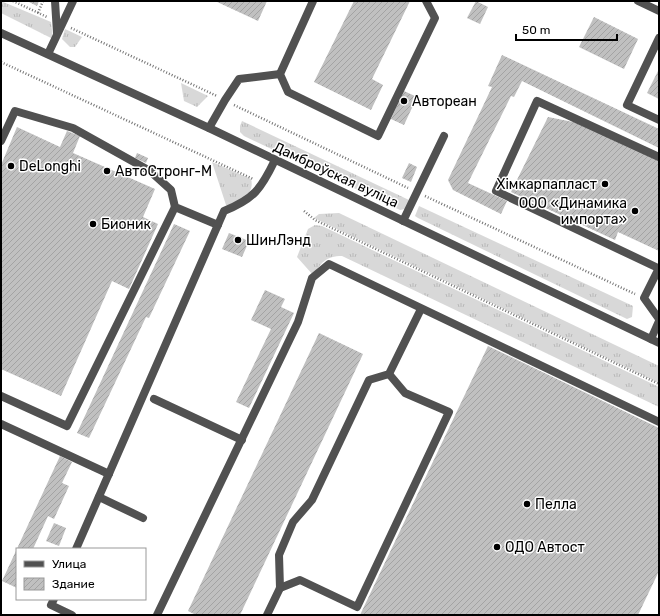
<svg xmlns="http://www.w3.org/2000/svg" width="660" height="616" font-family="Rubik,sans-serif">
  <style>
    .grass { fill: url(#grass-tufts) }
    .building { fill: url(#building-hatch) }
    .lines { fill: none; stroke-linecap: round; stroke-linejoin: round }
    .path { stroke: #737373; stroke-width: 2.5; stroke-dasharray: 1 2; stroke-linecap: butt }
    .service { stroke: #515151; stroke-width: 8 }
    .tertiary { stroke: #515151; stroke-width: 8 }
    .poi-dot { fill: #000; stroke: #fff; stroke-width: 1.5 }
    .labels { text-anchor: middle; dominant-baseline: central; stroke-width: 3; stroke-linejoin: round; paint-order: stroke }
    .poi-label { font-size: 14px; fill: #000; stroke: #fff; text-anchor: start }
    .street-label { font-size: 14px; fill: #000; stroke: #fff }
  </style>
  <defs>
    <pattern id="grass-tufts" width="24" height="20" patternUnits="userSpaceOnUse"><rect width="24" height="20" fill="#d8d8d8"/><path d="M3 7l-1-3M5 7V3M7 7l1-3M15 17l-1-3M17 17v-4M19 17l1-3" fill="none" stroke="#b8b8b8"/></pattern>
    <pattern id="building-hatch" width="6" height="6" patternUnits="userSpaceOnUse"><rect width="6" height="6" fill="#c0c0c0"/><path d="M-1 1l2-2M0 6l6-6M5 7l2-2" fill="none" stroke="#a3a3a3"/></pattern>
  </defs>
  <rect width="100%" height="100%" fill="#fff"/>
  <g class="grass">
    <polygon points="1,1 51,22 53,39 1,13"/>
    <polygon points="65,29 82,37 75,47 70,47 62,39"/>
    <polygon points="181,83 208,96 197,107 184,101"/>
    <polygon points="242,121 409,200 405,209 400,210 244,136 240,132 240,126"/>
    <path d="M 212,162 L 251,179 C 255,193 242,199 232,207 L 226,205 Z"/>
    <polygon points="419,206 633,306 632,317 627,319 418,218 415,216"/>
    <polygon points="339,213 659,366 659,383 314,218 319,214"/>
    <path d="M 315,225 L 322,226 L 659,387 L 659,407 L 342,256 C 326,256 321,263 313,275 L 297,257 L 308,229 Z"/>
  </g>
  <g class="building">
    <polygon points="27,1 39,1 37,6"/>
    <polygon points="215,1 267,1 258,21"/>
    <polygon points="354,1 410,1 372,79 383,85 371,110 314,82"/>
    <polygon points="476,1 488,7 480,24 467,18"/>
    <polygon points="594,17 638,39 624,69 579,47"/>
    <polygon points="502,55 659,129 659,148 522,81 514,97 511,96 468,183 507,201 501,214 453,190 448,180 492,87 488,86"/>
    <polygon points="659,69 659,99 647,93"/>
    <polygon points="404,91 417,97 404,125 391,119"/>
    <polygon points="548,117 588,125 659,159 659,251 618,232 615,240 511,192"/>
    <polygon points="17,127 60,147 67,131 80,136 73,153 155,189 143,217 158,224 129,289 112,281 61,396 1,369 1,165"/>
    <polygon points="137,153 148,158 146,163 135,158"/>
    <polygon points="409,163 417,167 411,182 402,178"/>
    <polygon points="174,224 190,231 149,318 146,317 89,438 77,433"/>
    <polygon points="229,233 249,241 242,257 222,249"/>
    <polygon points="265,290 285,299 281,307 294,313 249,408 236,402 271,329 251,320"/>
    <polygon points="319,333 363,354 240,615 196,615 188,611"/>
    <polygon points="488,346 659,428 659,571 638,615 360,615"/>
    <polygon points="60,456 72,462 62,483 69,486 54,519 48,516 33,549 17,549 17,588 2,581"/>
    <polygon points="54,523 66,528 59,546 46,541"/>
  </g>
  <g class="lines">
    <g class="path">
      <polyline points="13,1 47,17"/>
      <polyline points="38,13 43,1"/>
      <polyline points="71,28 217,96"/>
      <polyline points="1,62 253,179"/>
      <polyline points="234,105 408,188"/>
      <polyline points="425,196 635,294"/>
      <polyline points="304,211 315,220 659,384"/>
    </g>
    <g class="service">
      <polyline points="55,1 57,33"/>
      <polyline points="313,1 280,74 288,92 378,136 435,18 426,1"/>
      <polyline points="638,1 659,11"/>
      <polyline points="659,38 627,105 659,120"/>
      <polyline points="48,54 73,1"/>
      <polyline points="209,128 225,100 239,79 280,74"/>
      <polyline points="1,141 15,111 73,128 150,171 171,190 175,207 218,225"/>
      <polyline points="403,221 444,136"/>
      <polyline points="658,268 496,191 537,101 659,157"/>
      <polyline points="659,268 644,298 659,319"/>
      <polyline points="651,339 659,321"/>
      <polyline points="1,396 67,426 175,207"/>
      <polyline points="154,399 242,440"/>
      <polyline points="1,424 109,474"/>
      <polyline points="99,497 143,518"/>
      <path d="M 76,549 L 224,211 C 254,199 261,189 275,160"/>
      <polyline points="280,588 300,580 357,607 449,412 405,393 389,374"/>
      <polyline points="54,599 51,605 72,615"/>
      <polyline points="157,615 298,322 312,278 329,264 659,422"/>
      <polyline points="267,615 280,588 279,555 293,522 312,500 369,380 389,374 420,311"/>
    </g>
    <polyline class="tertiary" points="1,33 209,128 659,343"/>
  </g>
  <g class="poi-dot">
    <circle cx="404" cy="101" r="4"/>
    <circle cx="11" cy="166" r="4"/>
    <circle cx="107" cy="171" r="4"/>
    <circle cx="605" cy="184" r="4"/>
    <circle cx="635" cy="211" r="4"/>
    <circle cx="93" cy="224" r="4"/>
    <circle cx="238" cy="240" r="4"/>
    <circle cx="527" cy="504" r="4"/>
    <circle cx="497" cy="547" r="4"/>
  </g>
  <g class="labels">
    <g class="poi-label">
      <text x="412" y="101">Автореан</text>
      <text x="19" y="166">DeLonghi</text>
      <text x="115" y="171">АвтоСтронг-М</text>
      <text x="597" y="184" text-anchor="end">Хімкарпапласт</text>
      <text x="627" y="203" text-anchor="end">ООО «Динамика<tspan x="627" dy="16">импорта»</tspan></text>
      <text x="101" y="224">Бионик</text>
      <text x="246" y="240">ШинЛэнд</text>
      <text x="535" y="504">Пелла</text>
      <text x="505" y="547">ОДО Автост</text>
    </g>
    <g class="street-label">
      <text transform="translate(336 175) rotate(25)">Дамброўская вуліца</text>
    </g>
  </g>
  <rect width="660" height="616" fill="none" stroke="#000000" stroke-width="4"/>
  <rect x="16" y="548" width="130" height="52" fill="#ffffff" stroke="#999999"/>
  <rect x="24" y="561" width="20" height="6" fill="#515151" stroke="#999999"/>
  <text x="52" y="568" font-size="12" fill="#000000">Улица</text>
  <rect x="24" y="578" width="20" height="12" fill="url(#building-hatch)" stroke="#999999"/>
  <text x="52" y="588" font-size="12" fill="#000000">Здание</text>
  <path d="M516 34v6h101v-6" fill="none" stroke="#000000" stroke-width="2"/>
  <text x="522" y="34" font-size="12" fill="#000000" stroke="#ffffff" stroke-width="3" paint-order="stroke">50 m</text>
</svg>
